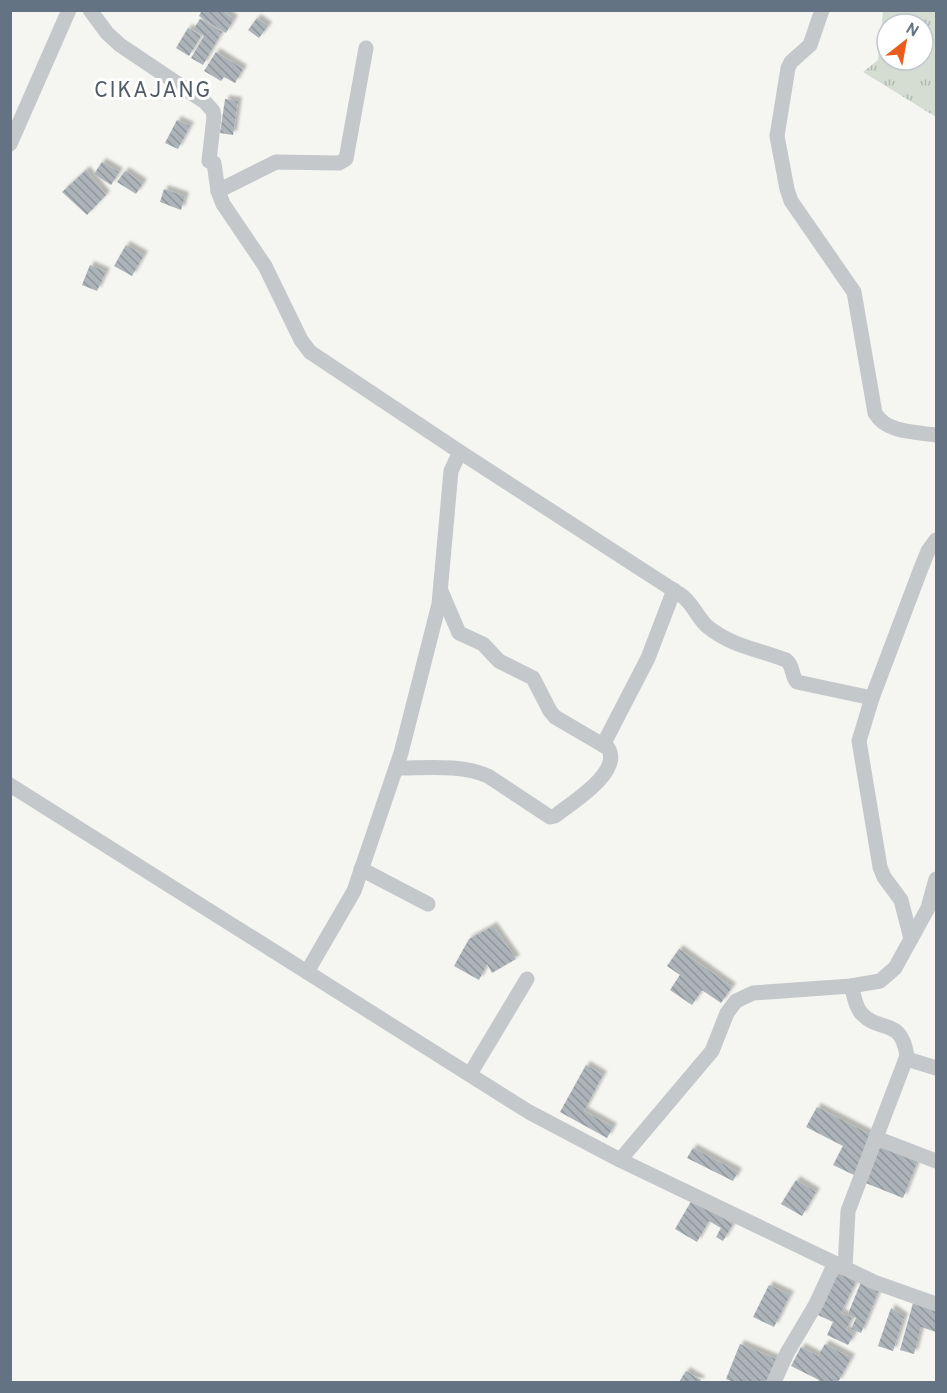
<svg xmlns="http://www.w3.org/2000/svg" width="947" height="1393" font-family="Overpass,sans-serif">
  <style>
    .grass { fill: url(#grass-tufts); fill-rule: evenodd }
    .building { fill: url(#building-back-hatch); filter: url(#shadow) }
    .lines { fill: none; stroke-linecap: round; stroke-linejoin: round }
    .minor { stroke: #c5c8cb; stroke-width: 15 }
    .labels { text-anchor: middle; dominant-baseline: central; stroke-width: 6; stroke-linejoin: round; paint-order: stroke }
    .quarter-label { font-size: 22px; letter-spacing: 1.5px; fill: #515c69; stroke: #fff }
  </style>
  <defs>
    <pattern id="grass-tufts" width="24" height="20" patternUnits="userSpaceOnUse" patternTransform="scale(1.5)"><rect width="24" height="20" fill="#d5ddd2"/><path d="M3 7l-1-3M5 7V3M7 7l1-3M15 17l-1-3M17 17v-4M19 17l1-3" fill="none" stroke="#b0b8b0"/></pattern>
    <pattern id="building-back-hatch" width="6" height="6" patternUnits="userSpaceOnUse" patternTransform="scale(1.5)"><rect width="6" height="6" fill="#acb3b9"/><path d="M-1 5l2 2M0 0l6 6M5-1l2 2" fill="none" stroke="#90969c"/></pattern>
    <filter id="shadow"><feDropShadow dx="4" dy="-4" stdDeviation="1.5" flood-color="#0004"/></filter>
  </defs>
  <rect width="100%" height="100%" fill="#f5f5f1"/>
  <path class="grass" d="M 883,11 L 936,11 L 936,117 L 863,72 L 878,60 ZM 887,24 L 923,24 L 923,60 L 887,60 Z"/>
  <g class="building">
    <polygon points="202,10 221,10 234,19 226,33 199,16"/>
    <polygon points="257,18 268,26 259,38 248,30"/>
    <polygon points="200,19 222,32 203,65 191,58 204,36 193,30"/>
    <polygon points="188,28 201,36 189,56 176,48"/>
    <polygon points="216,52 243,69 235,83 224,77 221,81 204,71"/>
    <polygon points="225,99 238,101 233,135 220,133"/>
    <polygon points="177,120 190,126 178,149 165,143"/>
    <polygon points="102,162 119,172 111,185 94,174"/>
    <polygon points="86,170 106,195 87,215 62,192"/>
    <polygon points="125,171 143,183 136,194 117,182"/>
    <polygon points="164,189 185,196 181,210 160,202"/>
    <polygon points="126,245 144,255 132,276 114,266"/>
    <polygon points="90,265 106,272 97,291 82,285"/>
    <polygon points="493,926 516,959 492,973 487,964 479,980 454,966 469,939"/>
    <polygon points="679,949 732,987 721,1003 702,990 692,1005 670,990 680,975 667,966"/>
    <polygon points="586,1065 603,1075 584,1111 613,1127 607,1138 560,1112"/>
    <polygon points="817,1107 873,1136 854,1175 833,1165 843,1146 806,1127"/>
    <polygon points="878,1145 918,1160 903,1198 863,1182"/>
    <polygon points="693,1148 738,1172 733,1181 687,1158"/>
    <polygon points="796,1180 816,1192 802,1216 781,1204"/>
    <polygon points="692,1200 733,1224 723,1241 716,1237 721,1228 709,1221 697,1242 675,1229"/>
    <polygon points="838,1273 856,1281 841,1313 852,1318 846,1330 854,1334 848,1345 827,1335 833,1322 818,1315"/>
    <polygon points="861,1282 879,1290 861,1333 851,1329 856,1318 848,1314"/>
    <polygon points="769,1285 790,1295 774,1327 753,1317"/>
    <polygon points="913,1303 936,1309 936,1332 921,1327 914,1354 900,1350"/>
    <polygon points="891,1308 904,1317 893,1351 878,1346"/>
    <polygon points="740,1344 776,1359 766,1382 733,1382 726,1379"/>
    <polygon points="825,1344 851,1358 838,1382 818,1382 819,1380 791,1366 801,1347 818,1356"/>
    <polygon points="686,1371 701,1380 700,1382 679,1382"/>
  </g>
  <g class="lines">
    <g class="minor">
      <path d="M 90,10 L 107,33 L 120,45 L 205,102 L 213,111 L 214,117 L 209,161 L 214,163 L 218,191 L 223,204 L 265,266 L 301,340 L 310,352 L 460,452 L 681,595 C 693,603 697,618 708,627 C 733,647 758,649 786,660 C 794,666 791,676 797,682 L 872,698"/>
      <path d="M 822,10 L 810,45 L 791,62 L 788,68 L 777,136 L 787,189 L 791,201 L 854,292 L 875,413 C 886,433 916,432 936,435"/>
      <polyline points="10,144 69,10"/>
      <polyline points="218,191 276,162 339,163 346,159 366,48"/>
      <polyline points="603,745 648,658 674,590"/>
      <path d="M 397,768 C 426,768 461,764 488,776 L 550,817 L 555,816 C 571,803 623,772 608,748 L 555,717 L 550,711 L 533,678 L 499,661 L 483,644 L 459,633 L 441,591"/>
      <polyline points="10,785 529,1112 620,1160 874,1282 936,1304"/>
      <polyline points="361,869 428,904"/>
      <polyline points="911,939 928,908 936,879"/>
      <polyline points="307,972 354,891 401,753 439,604 451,471 460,452"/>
      <polyline points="907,1059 936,1068"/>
      <polyline points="470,1074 527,979"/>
      <polyline points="876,1138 936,1161"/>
      <polyline points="620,1160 712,1051 727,1013 736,1001 753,993 851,986 880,981 895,968 911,939 901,900 884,877 880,867 859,741 872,698 920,571 928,551 936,540"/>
      <path d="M 845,1268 L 848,1211 L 907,1056 C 901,1016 880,1034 861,1013 C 855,1006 854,994 851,986"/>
      <polyline points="774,1382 787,1353 816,1304 835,1263"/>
    </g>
  </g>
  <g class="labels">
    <g class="quarter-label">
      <text x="153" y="91">CIKAJANG</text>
    </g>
  </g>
  <rect width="947" height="1393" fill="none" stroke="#637384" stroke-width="24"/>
  <g transform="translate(905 42) rotate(31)"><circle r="28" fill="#ffffff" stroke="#c1c7ce" stroke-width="1.5"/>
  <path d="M0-4.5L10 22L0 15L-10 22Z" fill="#eb5c1c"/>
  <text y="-9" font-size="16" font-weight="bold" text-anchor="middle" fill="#637384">N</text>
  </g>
</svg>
